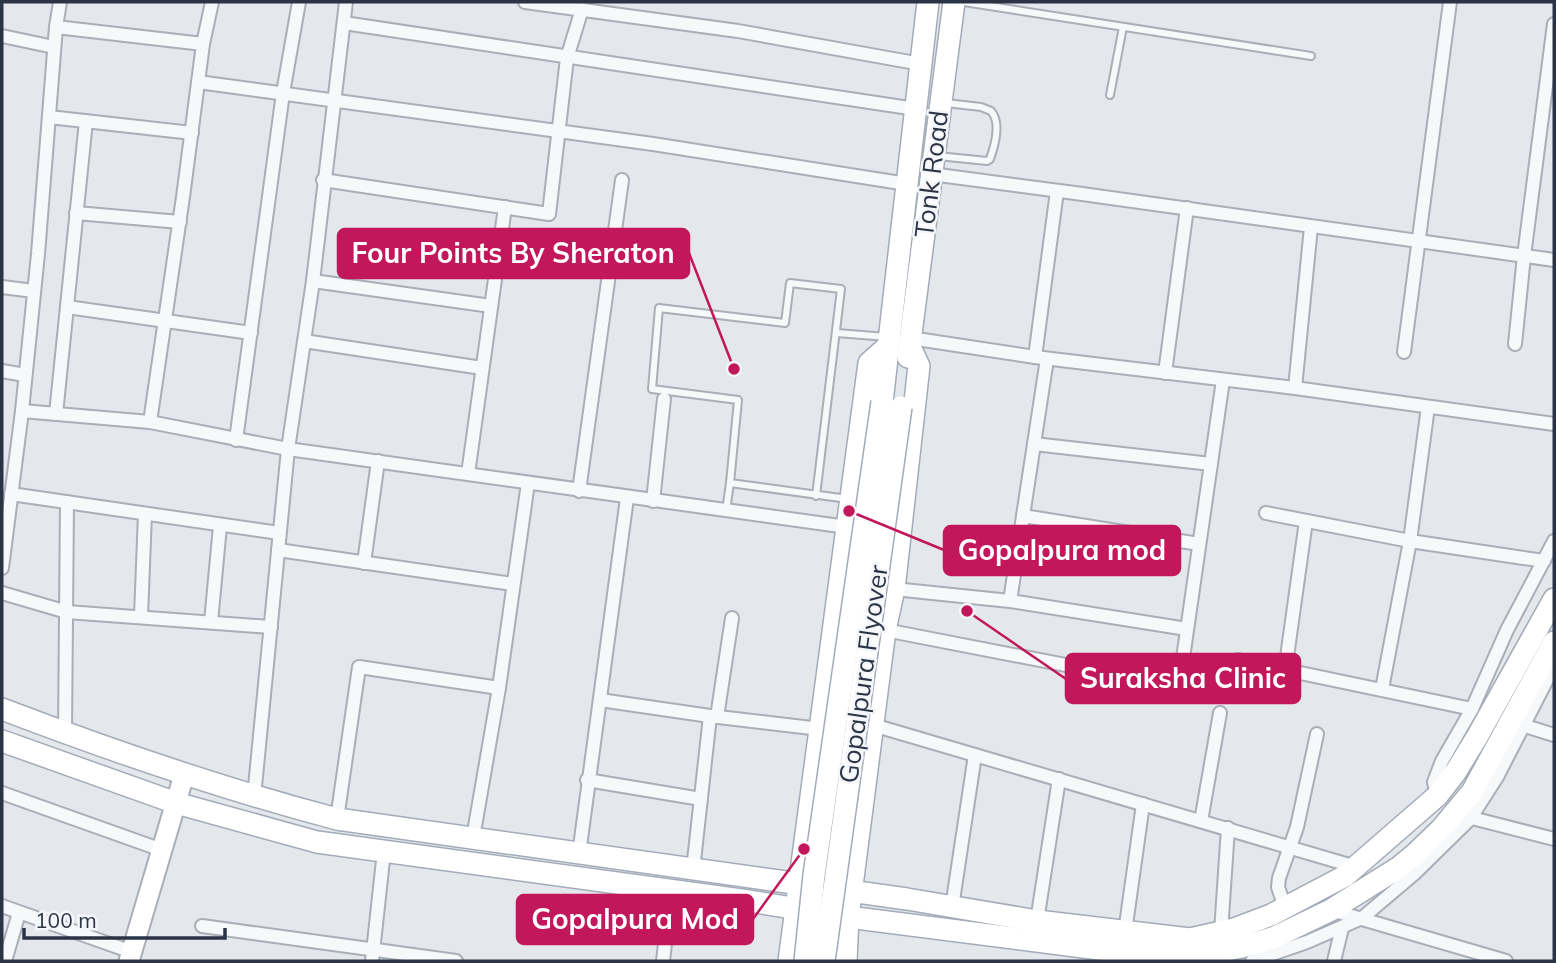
<svg xmlns="http://www.w3.org/2000/svg" width="1556" height="963" font-family="Mulish,sans-serif">
  <style>
    .lines { fill: none; stroke-linecap: round; stroke-linejoin: round }
    .lane-casing { stroke: #a9aeb7; stroke-width: 10 }
    .street-casing { stroke: #a9aeb7; stroke-width: 16 }
    .secondary-casing { stroke: #a9aeb7; stroke-width: 23 }
    .primary-casing { stroke: #a3abb8; stroke-width: 24 }
    .lane { stroke: #f7f8fa; stroke-width: 6 }
    .street { stroke: #f7f8fa; stroke-width: 12 }
    .secondary { stroke: #fff; stroke-width: 19 }
    .primary { stroke: #fff; stroke-width: 21 }
    .primary-bridge-casing { stroke: #a3abb8; stroke-width: 24; stroke-linecap: butt }
    .primary-bridge { stroke: #fff; stroke-width: 21 }
    .labels { text-anchor: middle; dominant-baseline: central; stroke-width: 5; stroke-linejoin: round; paint-order: stroke }
    .street-label { font-size: 26px; fill: #2b3445; stroke: #f4f6f9 }
    .leader { fill: none; stroke: #c2185b; stroke-width: 2.5 }
    .callout-dot { fill: #c2185b; stroke: #f4f6f9; stroke-width: 2.5 }
    .callout { fill: #c2185b; stroke: #c2185b; stroke-width: 2.5 }
    .callout-label { font-size: 28px; text-anchor: middle; font-weight: bold; fill: #fff }
  </style>
  <rect width="100%" height="100%" fill="#e4e7ec"/>
  <g class="lines">
    <g class="lane-casing">
      <g id="lane">
        <polyline points="964,2 1311,56"/>
        <polyline points="1110,95 1123,27"/>
        <path d="M 938,156 L 987,161 L 990,159 C 995,145 1001,122 991,111 L 981,107 L 946,103"/>
        <polyline points="837,333 887,337"/>
        <polyline points="816,496 841,289 790,283 785,323 659,308 652,389 738,400 730,483 848,499"/>
        <polyline points="726,511 730,483"/>
      </g>
    </g>
    <g class="street-casing">
      <g id="street">
        <polyline points="525,2 738,31 921,64"/>
        <polyline points="344,23 916,109"/>
        <polyline points="56,27 203,44"/>
        <polyline points="2,36 54,47"/>
        <polyline points="198,82 653,144 907,184"/>
        <polyline points="49,117 192,133"/>
        <path d="M 931,174 C 1139,201 1347,230 1554,260"/>
        <polyline points="323,180 549,214 567,58 582,9"/>
        <polyline points="76,213 180,222"/>
        <polyline points="313,281 491,306"/>
        <polyline points="2,287 34,291"/>
        <polyline points="67,307 251,333"/>
        <polyline points="910,338 1035,357 1295,388 1554,424"/>
        <polyline points="304,341 482,368"/>
        <polyline points="1515,344 1524,256 1554,24"/>
        <polyline points="1404,352 1450,2"/>
        <polyline points="1035,357 1057,191"/>
        <polyline points="2,371 25,375"/>
        <polyline points="1165,373 1187,208"/>
        <polyline points="1295,388 1311,227"/>
        <polyline points="22,411 150,422 288,449 847,527"/>
        <polyline points="56,414 86,121"/>
        <polyline points="150,422 183,197 203,44 212,2"/>
        <polyline points="236,440 283,93 299,2"/>
        <polyline points="1034,444 1211,464"/>
        <polyline points="468,474 505,207"/>
        <polyline points="579,491 622,180"/>
        <polyline points="11,494 279,533"/>
        <polyline points="653,501 664,399"/>
        <polyline points="1266,513 1410,541 1544,561"/>
        <polyline points="1023,516 1199,544"/>
        <polyline points="278,550 513,584"/>
        <polyline points="364,563 378,461"/>
        <polyline points="2,568 22,411 38,254 56,27 60,2"/>
        <polyline points="894,589 1010,601 1187,629"/>
        <polyline points="2,593 67,612 271,627"/>
        <polyline points="1010,601 1047,359"/>
        <polyline points="141,616 145,514"/>
        <polyline points="211,622 220,526"/>
        <polyline points="885,630 1215,694"/>
        <polyline points="1238,660 1472,709"/>
        <polyline points="1285,671 1306,521"/>
        <polyline points="1179,686 1223,380"/>
        <polyline points="1382,689 1410,541 1428,407"/>
        <polyline points="600,700 710,716 820,729"/>
        <polyline points="717,717 732,618"/>
        <polyline points="873,725 1356,867"/>
        <polyline points="1522,725 1554,735"/>
        <polyline points="65,733 67,502"/>
        <polyline points="587,780 701,799"/>
        <polyline points="2,793 162,850"/>
        <polyline points="1437,796 1434,782 1442,761 1472,709 1507,630 1554,541"/>
        <polyline points="254,797 288,449 313,281 346,2"/>
        <polyline points="1464,816 1554,839"/>
        <polyline points="337,819 359,667 499,688"/>
        <polyline points="1201,821 1220,713"/>
        <polyline points="473,838 499,688 528,483"/>
        <polyline points="579,854 627,498"/>
        <polyline points="693,870 710,716"/>
        <polyline points="2,906 132,952"/>
        <polyline points="952,907 975,755"/>
        <polyline points="1285,908 1278,887 1279,878 1297,827 1317,734"/>
        <polyline points="1331,910 1506,961"/>
        <polyline points="1037,921 1059,779"/>
        <polyline points="202,926 456,961"/>
        <polyline points="1125,932 1143,804"/>
        <polyline points="1221,932 1228,828"/>
        <polyline points="5,961 19,913"/>
        <polyline points="372,961 384,851"/>
        <polyline points="663,961 671,892"/>
        <polyline points="1252,961 1307,942 1362,918 1414,874 1470,819 1497,777 1554,666"/>
        <polyline points="1334,961 1342,928"/>
      </g>
    </g>
    <g class="secondary-casing">
      <polyline id="secondary" points="129,961 184,775"/>
    </g>
    <g class="primary-casing">
      <g id="primary">
        <polyline points="908,357 954,2"/>
        <polyline points="882,402 928,2"/>
        <path d="M 2,709 C 112,751 223,789 337,819 L 907,899 L 1037,921 L 1190,939 L 1234,929 L 1271,915 L 1345,876 L 1437,796 L 1455,773 L 1477,737 L 1554,599"/>
        <polyline points="2,741 176,803 317,842 749,901 848,917 1099,949 1167,955 1207,954 1242,947 1275,937 1331,910 1398,868 1415,854 1441,829 1472,792 1554,642"/>
        <polyline points="789,961 869,363 888,346"/>
        <polyline points="846,961 848,917 885,630 894,589 919,366 909,345"/>
      </g>
    </g>
    <use href="#lane" class="lane"/>
    <use href="#street" class="street"/>
    <use href="#secondary" class="secondary"/>
    <use href="#primary" class="primary"/>
    <g class="primary-bridge-casing">
      <g id="primary-bridge">
        <polyline points="805,961 814,875 882,402"/>
        <polyline points="824,961 901,407"/>
      </g>
    </g>
    <use href="#primary-bridge" class="primary-bridge"/>
  </g>
  <g class="labels">
    <g class="street-label">
      <text transform="translate(931 174) rotate(-83)">Tonk Road</text>
      <text transform="translate(863 674) rotate(-82)">Gopalpura Flyover</text>
    </g>
  </g>
  <path class="leader" d="M734 369L689 253M849 511L944 550M967 611L1066 679M804 849L753 919"/>
  <g class="callout-dot">
    <circle cx="734" cy="369" r="7"/>
    <circle cx="849" cy="511" r="7"/>
    <circle cx="967" cy="611" r="7"/>
    <circle cx="804" cy="849" r="7"/>
  </g>
  <g class="callout">
    <rect x="338" y="229" width="351" height="49" rx="7"/>
    <rect x="944" y="526" width="236" height="49" rx="7"/>
    <rect x="1066" y="654" width="234" height="49" rx="7"/>
    <rect x="517" y="895" width="236" height="49" rx="7"/>
  </g>
  <g class="callout-label">
    <text x="513" y="263">Four Points By Sheraton</text>
    <text x="1062" y="560">Gopalpura mod</text>
    <text x="1183" y="688">Suraksha Clinic</text>
    <text x="635" y="929">Gopalpura Mod</text>
  </g>
  <rect width="1556" height="963" fill="none" stroke="#2b3445" stroke-width="7"/>
  <path d="M24 928v10h201v-10" fill="none" stroke="#2b3445" stroke-width="3.5"/>
  <text x="35" y="928" font-size="21" fill="#2b3445" stroke="#f4f6f9" stroke-width="5" paint-order="stroke">100 m</text>
</svg>
